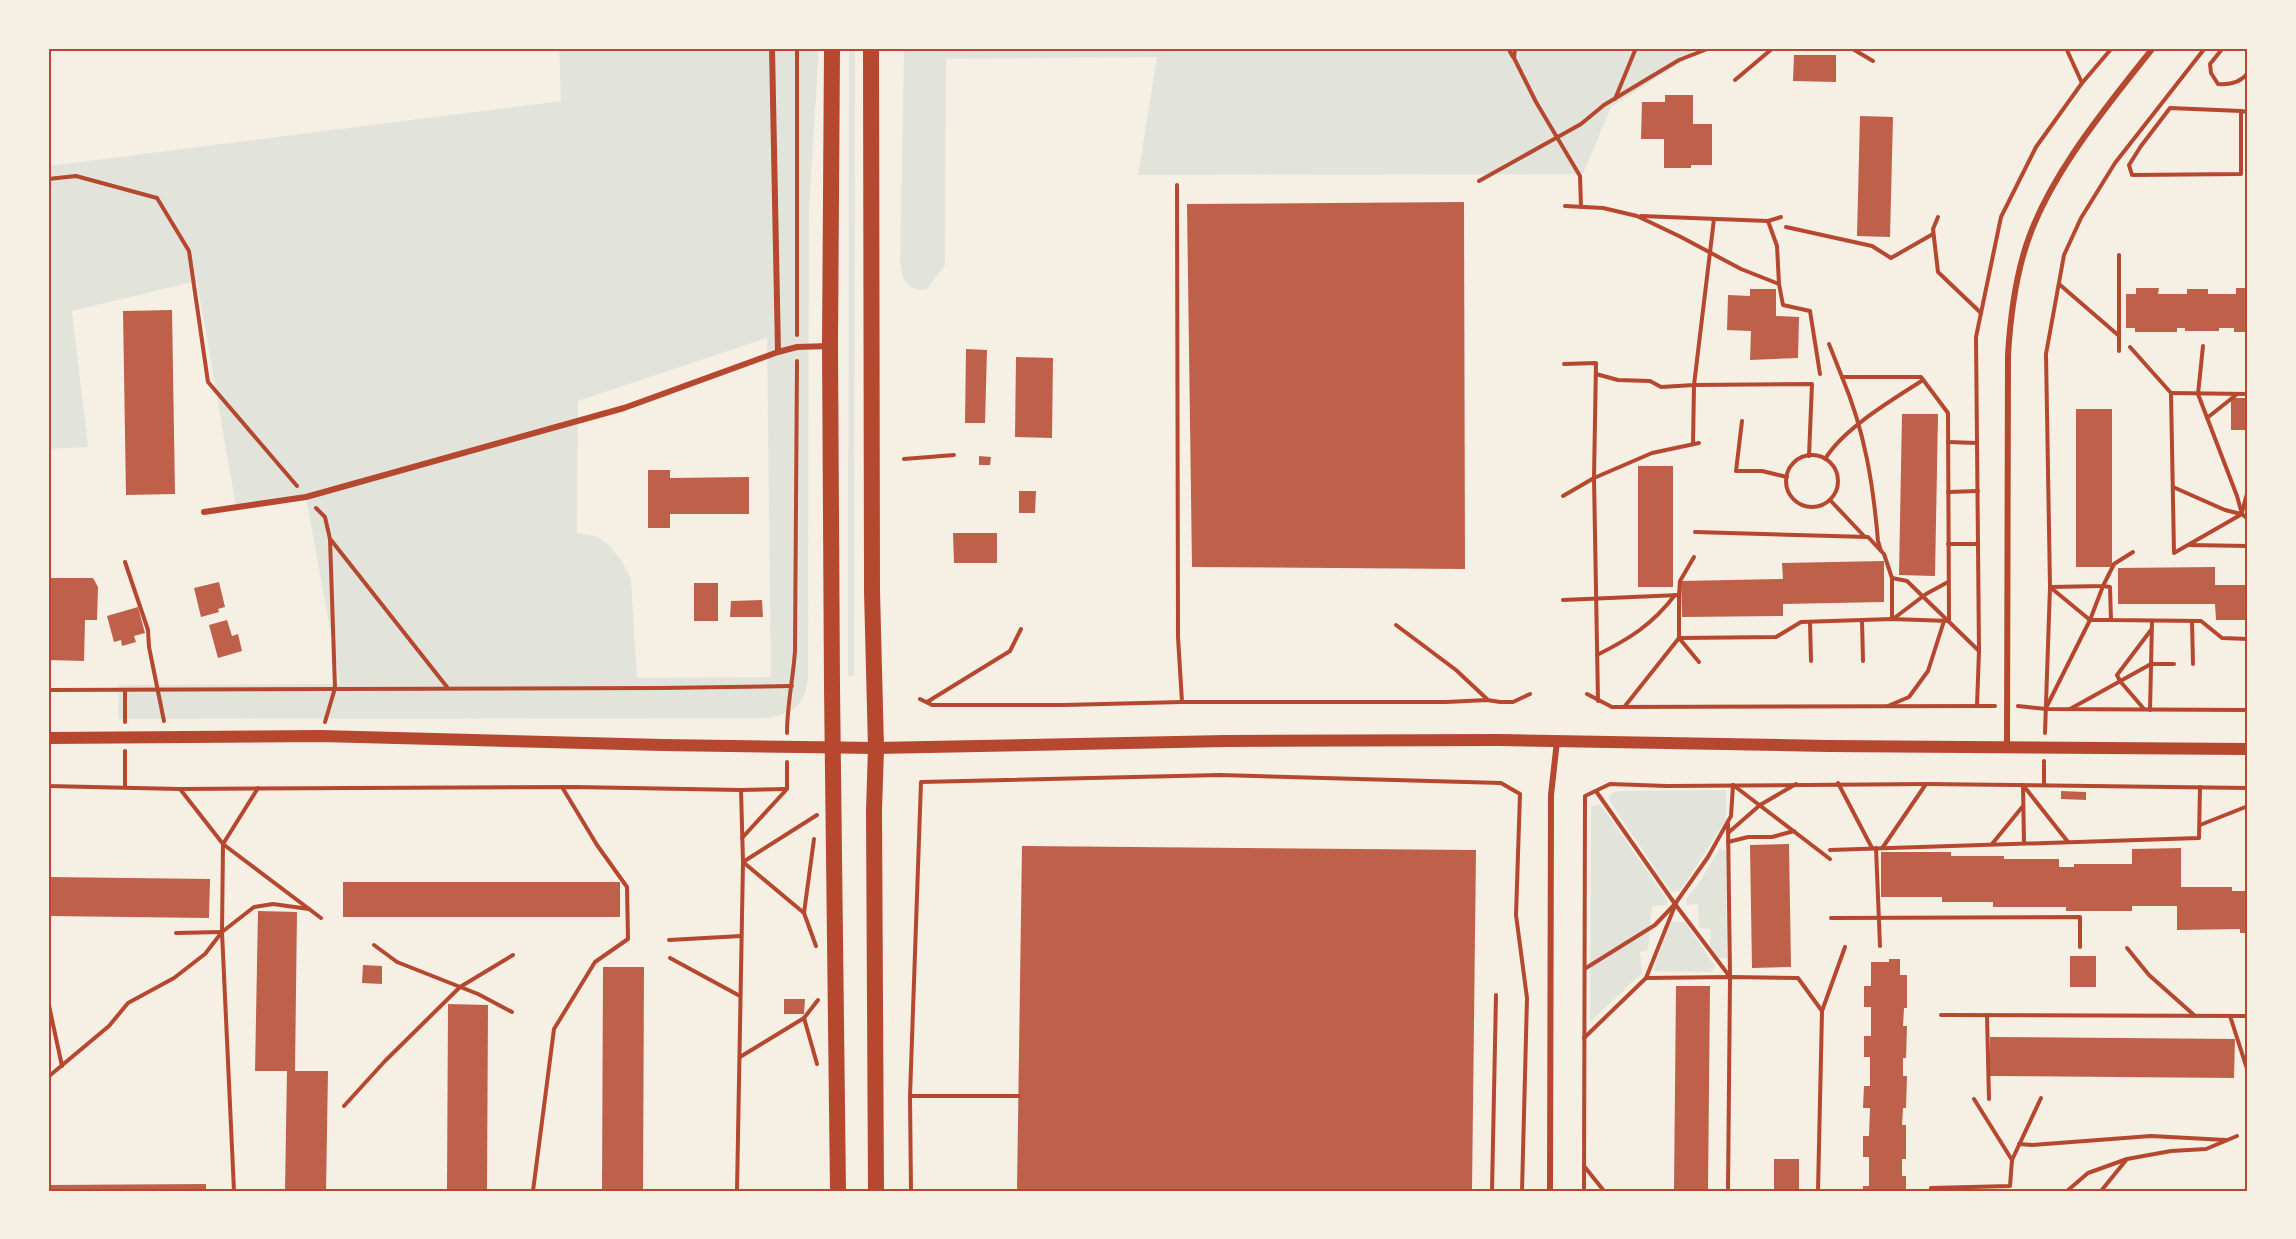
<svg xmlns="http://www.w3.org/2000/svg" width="2296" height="1239" font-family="'Archivo Narrow',sans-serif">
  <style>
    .green { fill: #e2e4dc; fill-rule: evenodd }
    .building { fill: #bf614a }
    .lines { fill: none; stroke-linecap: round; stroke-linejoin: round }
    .path { stroke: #b5482f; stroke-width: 4 }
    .minor { stroke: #b5482f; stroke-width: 6 }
    .secondary { stroke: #b5482f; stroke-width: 12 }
    .trunk { stroke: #b5482f; stroke-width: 16 }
    .neatline { fill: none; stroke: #b5482f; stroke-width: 2 }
  </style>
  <rect width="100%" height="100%" fill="#f6efe4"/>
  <g class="green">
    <path d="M 559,48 L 819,48 L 809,207 L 808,676 C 806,705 794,713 767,718 L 118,719 L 119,685 L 340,684 L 306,497 L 236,508 L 197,281 L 72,311 L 88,447 L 48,449 L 48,166 L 561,101 ZM 767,338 L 771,677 L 637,678 L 631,579 L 622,561 L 609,545 L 596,536 L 577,533 L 578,401 Z"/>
    <polygon points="849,48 855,48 854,676 848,676"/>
    <path d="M 904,48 L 1691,48 L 1691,56 L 1611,107 L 1583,174 L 1138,175 L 1157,57 L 946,59 L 945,265 L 926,290 C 906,290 902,280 900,262 Z"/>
    <polygon points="1726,790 1726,820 1680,891 1671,892 1609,800 1609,796 1615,791"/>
    <polygon points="1600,804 1666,898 1667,905 1652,906 1648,950 1640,952 1642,973 1590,1022 1591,807"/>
    <polygon points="1720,848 1726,851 1727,958 1717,958 1710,947 1711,929 1699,928 1698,904 1687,905 1686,899 1699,883"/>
    <polygon points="1671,922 1685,922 1715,966 1712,972 1653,971"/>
  </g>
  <g class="building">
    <polygon points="1794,55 1836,55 1836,82 1793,81"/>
    <polygon points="1665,95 1693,95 1693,124 1712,124 1712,165 1691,165 1691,168 1664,168 1664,139 1641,139 1642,102 1665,102"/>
    <polygon points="1860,116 1893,117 1890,237 1857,236"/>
    <polygon points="1464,202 1465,569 1192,567 1187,204"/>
    <polygon points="2136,288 2159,288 2158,294 2187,294 2187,289 2208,289 2208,294 2236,294 2236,288 2248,288 2248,332 2234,332 2234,328 2219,328 2219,331 2185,331 2185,328 2177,328 2177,332 2135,332 2135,328 2126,328 2126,294 2136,294"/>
    <polygon points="1750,289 1776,289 1776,316 1799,317 1798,358 1750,360 1751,331 1727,330 1728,295 1750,296"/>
    <polygon points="172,310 175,494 126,495 123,311"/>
    <polygon points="966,349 987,350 985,423 965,423"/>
    <polygon points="1016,357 1053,358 1052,438 1015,437"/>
    <rect x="2231" y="398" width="17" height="32"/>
    <rect x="2076" y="409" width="36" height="158"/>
    <polygon points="1902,414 1938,414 1935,576 1899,575"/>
    <polygon points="979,456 991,457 990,465 979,465"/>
    <rect x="1638" y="466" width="35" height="121"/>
    <polygon points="648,470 670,470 670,478 749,477 749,514 670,514 670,528 648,528"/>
    <polygon points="1019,491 1036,491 1035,513 1019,513"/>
    <polygon points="953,533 997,533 997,563 954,563"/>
    <polygon points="1884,561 1884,602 1783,604 1783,616 1682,617 1681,581 1783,579 1782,563"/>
    <polygon points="2215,567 2215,585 2248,585 2248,620 2216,620 2215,604 2118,604 2118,568"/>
    <polygon points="48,578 93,578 98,587 97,620 85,620 84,661 48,660"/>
    <polygon points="219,582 225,607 218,609 219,612 201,617 194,588"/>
    <rect x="694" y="583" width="24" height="38"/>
    <polygon points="762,600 763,617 730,617 731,601"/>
    <polygon points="138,607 145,633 134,636 136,642 122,646 121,640 114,642 107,616"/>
    <polygon points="227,620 232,636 238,634 242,651 218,658 209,625"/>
    <polygon points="2061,791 2086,792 2086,800 2061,799"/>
    <polygon points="1789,844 1791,967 1752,968 1750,845"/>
    <polygon points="1022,846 1476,850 1472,1191 1017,1191"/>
    <polygon points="2181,848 2181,887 2232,887 2232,891 2248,891 2248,933 2240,933 2240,929 2177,930 2177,906 2132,906 2132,911 2066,911 2066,907 1993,907 1993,902 1942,902 1942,897 1881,897 1881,852 1951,852 1951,856 2004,856 2004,859 2059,859 2059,867 2074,867 2074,864 2132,864 2132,849"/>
    <polygon points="48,877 210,879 209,918 48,916"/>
    <rect x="343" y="882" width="277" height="35"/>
    <polygon points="258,911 297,912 295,1071 328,1071 326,1191 285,1191 287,1071 255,1071"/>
    <rect x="2070" y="956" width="26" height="31"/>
    <polygon points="1889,959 1900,959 1900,975 1907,975 1907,1008 1904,1008 1903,1026 1907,1026 1906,1058 1903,1058 1903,1076 1907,1076 1906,1108 1903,1108 1902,1125 1906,1125 1906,1159 1902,1159 1902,1176 1906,1176 1906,1191 1863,1191 1863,1186 1869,1186 1869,1157 1863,1157 1863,1136 1869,1136 1870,1108 1863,1108 1864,1086 1870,1086 1870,1057 1864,1057 1864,1036 1871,1036 1871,1007 1864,1007 1864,986 1871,986 1871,962 1889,962"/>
    <polygon points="363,965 382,966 382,984 362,983"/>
    <polygon points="603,967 644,967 643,1191 602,1191"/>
    <polygon points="1676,986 1710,986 1708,1191 1674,1191"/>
    <polygon points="784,999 805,999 804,1014 784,1014"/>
    <polygon points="448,1004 488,1005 487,1191 447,1191"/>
    <polygon points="1990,1037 2235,1039 2234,1078 1990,1076"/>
    <rect x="1774" y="1159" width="25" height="32"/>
    <polygon points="206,1184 206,1191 48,1191 48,1185"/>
  </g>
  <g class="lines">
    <g class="path">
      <polyline points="1508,48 1513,57"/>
      <polyline points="1515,48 1514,58 1536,102 1580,176 1581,207"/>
      <polyline points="1851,48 1873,61"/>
      <polyline points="2066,48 2082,83"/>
      <path d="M 2223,48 L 2210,64 L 2211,73 L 2218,84 C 2230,85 2240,83 2248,73"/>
      <polyline points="1735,80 1773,48"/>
      <polyline points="1615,99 1636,48"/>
      <polyline points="2241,111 2241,174 2132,175 2129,165 2141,146 2170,108 2241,111 2248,112"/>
      <polyline points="48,179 76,176 157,198 189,251 208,382 297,486"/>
      <polyline points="1479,181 1581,124 1604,105 1679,60 1710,48"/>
      <polyline points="1177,185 1178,637 1182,702"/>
      <polyline points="1565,206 1603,208 1637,216 1681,237 1741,269 1779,284"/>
      <polyline points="1641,216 1768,221 1781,217"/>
      <polyline points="1938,217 1933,229 1938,272 1981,313"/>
      <polyline points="1768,221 1777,246 1779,284 1783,305 1810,311 1820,374"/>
      <polyline points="1786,227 1872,246 1891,258 1933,234"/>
      <polyline points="2059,284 2118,335"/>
      <polyline points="797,335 797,48"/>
      <polyline points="1829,344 1842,377"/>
      <polyline points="2203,346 2198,394 2237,496 2242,514"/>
      <polyline points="2130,347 2171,393 2174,553 2242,514 2248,519"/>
      <polyline points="2119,351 2119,255"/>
      <polyline points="1564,364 1596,363 1594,478 1598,701"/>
      <polyline points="1596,374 1618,380 1650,381 1661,387 1694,385 1714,219"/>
      <polyline points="2171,393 2248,394"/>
      <polyline points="2207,418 2236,395"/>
      <polyline points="1742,421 1736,471 1762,471 1787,477"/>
      <polyline points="1948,442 1977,443"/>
      <polyline points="1693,444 1694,385 1812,384 1809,456"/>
      <circle cx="1812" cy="481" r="26"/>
      <polyline points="904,459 954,455"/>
      <path d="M 1825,459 C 1844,428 1892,400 1923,380"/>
      <polyline points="2173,487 2225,510 2241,514"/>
      <polyline points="1948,492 1978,491"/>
      <polyline points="1563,496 1594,478 1652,453 1699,443"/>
      <polyline points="1830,500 1864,536"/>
      <polyline points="316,508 325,517 330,539 335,688 325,722"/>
      <polyline points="2242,512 2248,490"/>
      <polyline points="1695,532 1868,537 1884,554 1892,578 1907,581 1979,651"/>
      <polyline points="331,540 447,687"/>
      <polyline points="1948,544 1978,544"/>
      <polyline points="2189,545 2248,546"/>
      <polyline points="125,562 148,630 149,647 164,721"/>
      <polyline points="1892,578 1892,619"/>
      <polyline points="2050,587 2103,586 2114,564 2133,552"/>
      <polyline points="2050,587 2090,620 2111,620"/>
      <polyline points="1679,595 1680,581 1694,557"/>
      <polyline points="1563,600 1679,595 1679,638 1625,706"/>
      <polyline points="1893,619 1926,594 1948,582"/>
      <polyline points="1862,620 1863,661"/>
      <polyline points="2192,621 2193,664"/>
      <polyline points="1810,622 1811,661"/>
      <polyline points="1396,625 1456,670 1487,699"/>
      <path d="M 1679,638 L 1776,637 L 1801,622 L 1892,619 L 1949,621 L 1948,413 L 1921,377 L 1842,377 C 1865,432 1873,483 1878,541 L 1881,551"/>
      <polyline points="1679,638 1699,662"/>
      <path d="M 1597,655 C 1629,639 1652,625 1675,595"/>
      <polyline points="48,690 661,688 792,686"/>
      <polyline points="125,690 125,722"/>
      <polyline points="1587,694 1612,707 1995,706"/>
      <polyline points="920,699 932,705 1064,705 1182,702 1446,702 1487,700 1500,702 1513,702 1530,694"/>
      <polyline points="927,702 1010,651 1021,629"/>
      <polyline points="1888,706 1909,697 1928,671 1944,621"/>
      <polyline points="1977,706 1979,651 1976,337 2001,217 2036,147 2082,83 2112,48"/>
      <polyline points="2018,706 2046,709 2248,710"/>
      <polyline points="2047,706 2090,620 2103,586 2110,587 2111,620 2201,621 2222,638 2248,639"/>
      <polyline points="2070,709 2151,664 2174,664"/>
      <polyline points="2144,709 2120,681 2117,675 2151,630"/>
      <polyline points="2150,710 2152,622"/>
      <path d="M 787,733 C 787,705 793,680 795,651 L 797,361"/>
      <polyline points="2045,733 2050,587 2046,354 2064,255 2081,218 2115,163 2205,48"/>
      <polyline points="125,751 125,786"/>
      <polyline points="1838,783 1872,848"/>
      <polyline points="1733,785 1830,859"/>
      <polyline points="2023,785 2068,842"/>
      <polyline points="2023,785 2024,843"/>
      <polyline points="2044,785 2044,761"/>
      <polyline points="48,786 179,789 575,787 741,790 786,789"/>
      <polyline points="258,788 223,844 321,918"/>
      <polyline points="180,789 223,844 222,932 234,1191"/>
      <polyline points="1596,791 1675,904 1730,977 1728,1191"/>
      <polyline points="1728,824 1730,976"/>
      <polyline points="2200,825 2248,806"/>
      <polyline points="1728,833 1760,805 1796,784"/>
      <polyline points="742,838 787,789 787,762"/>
      <polyline points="1728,842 1748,837 1772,837 1794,831"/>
      <polyline points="1992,844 2023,806"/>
      <polyline points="1883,847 1926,784"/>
      <polyline points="1876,848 1880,946"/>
      <polyline points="1830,850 2199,838 2200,787"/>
      <polyline points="804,913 814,839"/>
      <polyline points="1831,918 2080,917 2080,947"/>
      <polyline points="176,933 222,932"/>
      <polyline points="669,940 741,936"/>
      <polyline points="374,945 397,962 478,994 512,1012"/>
      <polyline points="816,946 804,913 743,862 817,815"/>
      <polyline points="2127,948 2149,975 2194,1015"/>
      <polyline points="670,958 740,996"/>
      <polyline points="1586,968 1655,925 1675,904 1708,857 1731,816 1733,785"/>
      <polyline points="1646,978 1674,908"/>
      <polyline points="48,1001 62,1066"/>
      <polyline points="1822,1011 1845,947"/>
      <polyline points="1941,1015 2248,1016"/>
      <polyline points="1987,1015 1989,1099"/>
      <polyline points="2230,1016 2248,1072"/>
      <polyline points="804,1018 817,1064"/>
      <polyline points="1584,1038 1646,978 1730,977 1798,978 1822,1011 1818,1191"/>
      <polyline points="740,1057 804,1018 818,1000"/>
      <polyline points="48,1077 109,1026 128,1003 174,978 205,954 222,932 254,907 273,904 309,909"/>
      <polyline points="910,1096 1019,1096"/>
      <polyline points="1974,1099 2012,1160 2041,1098"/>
      <polyline points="344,1106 385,1061 460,987 513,955"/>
      <polyline points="2019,1144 2032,1145 2151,1136 2226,1140"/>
      <polyline points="1584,1166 1604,1191"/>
      <polyline points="533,1191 554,1029 595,962 628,939 627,887 597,845 562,787"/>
      <polyline points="737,1191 743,862 741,790"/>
      <polyline points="911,1191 910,1096 921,782 1220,775 1501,783 1520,794 1516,915 1527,998 1522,1191"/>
      <polyline points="1492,1191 1496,995"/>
      <polyline points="1584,1191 1585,796 1610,784 1667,786 1926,784 2248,788"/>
      <polyline points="1931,1191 1931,1188 2010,1186 2012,1160"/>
      <polyline points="2067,1191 2088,1173 2127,1159"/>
      <polyline points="2101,1191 2127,1159 2171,1151 2206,1149 2237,1136"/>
    </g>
    <g class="minor">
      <polyline points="772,48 778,352"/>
      <polyline points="204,512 306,497 624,408 778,352 797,347 830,346"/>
      <path d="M 2007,746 L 2008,355 C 2010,322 2014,288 2023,256 C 2043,182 2106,107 2153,48"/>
      <polyline points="1550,1191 1551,795 1557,741"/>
    </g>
    <polyline class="secondary" points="48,738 321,736 663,745 876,748 1225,741 1500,740 1828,746 2248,749"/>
    <g class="trunk">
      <polyline points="832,48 830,346 832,687 838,1191"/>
      <polyline points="871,48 872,591 876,748 874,811 876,1191"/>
    </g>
  </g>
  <rect width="2296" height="1239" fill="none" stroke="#f6efe4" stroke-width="99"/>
  <rect x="50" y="50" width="2196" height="1140" class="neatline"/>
</svg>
